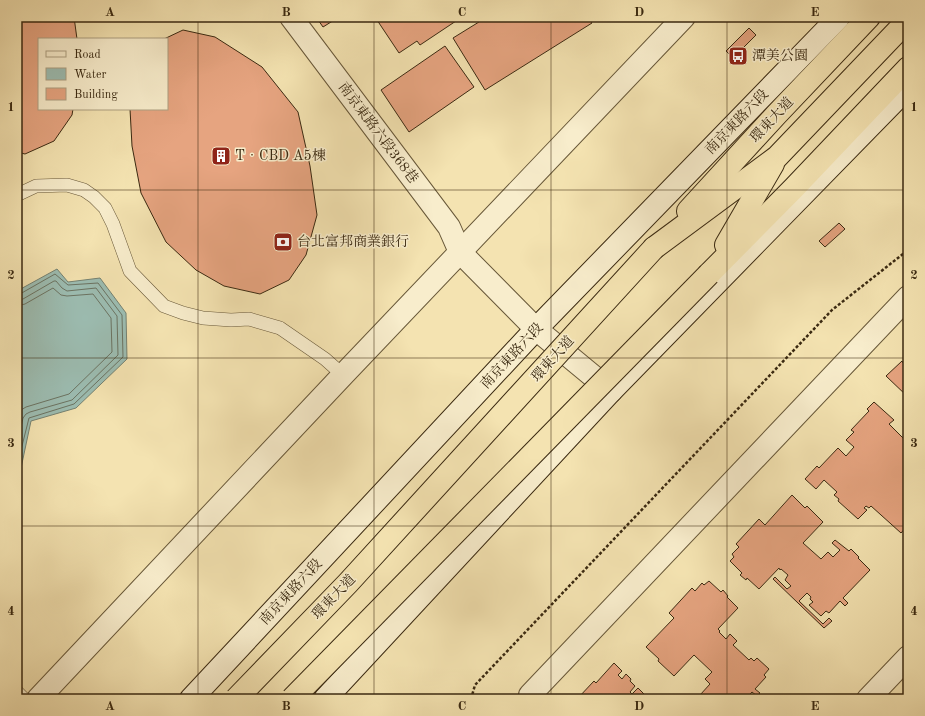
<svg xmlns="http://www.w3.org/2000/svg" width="925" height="716" font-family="'Old Standard TT','Noto Serif TC',serif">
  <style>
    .water { fill: #9cbdb2; stroke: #758272 }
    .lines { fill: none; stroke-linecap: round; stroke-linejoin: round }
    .shore { stroke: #6b7362; stroke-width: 1 }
    .building { fill: #e6a480; stroke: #3a2911 }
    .lane-casing { stroke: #685839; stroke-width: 14 }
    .street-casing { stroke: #685839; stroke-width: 24 }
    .secondary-casing { stroke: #3a2911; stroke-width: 24 }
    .highway-casing { stroke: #3a2911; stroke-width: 24 }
    .path { stroke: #3a2911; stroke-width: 2.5; stroke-dasharray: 3 2; stroke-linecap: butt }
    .lane { stroke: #f8edcc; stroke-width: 13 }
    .street { stroke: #f8edcc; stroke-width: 22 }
    .secondary { stroke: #f8edcc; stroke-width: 22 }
    .highway { stroke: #f4e3b1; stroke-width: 22 }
    .highway-bridge-casing { stroke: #3a2911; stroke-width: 24; stroke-linecap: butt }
    .highway-bridge { stroke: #f4e3b1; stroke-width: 22 }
    .grid { fill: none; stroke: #3a2911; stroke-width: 1; stroke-opacity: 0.55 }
    .labels { text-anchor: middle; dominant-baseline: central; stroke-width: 3; stroke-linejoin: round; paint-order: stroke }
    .poi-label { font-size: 14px; fill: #3a2911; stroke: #f8edcc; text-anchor: start }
    .street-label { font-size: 14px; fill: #3a2911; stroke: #f8edcc }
    .neatline { fill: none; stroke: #3a2911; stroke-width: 1.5 }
    .grid-label { font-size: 13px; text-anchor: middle; font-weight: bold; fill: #3a2911 }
  </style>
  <rect width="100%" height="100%" fill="#f4e3b1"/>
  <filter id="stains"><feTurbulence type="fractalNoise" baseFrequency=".005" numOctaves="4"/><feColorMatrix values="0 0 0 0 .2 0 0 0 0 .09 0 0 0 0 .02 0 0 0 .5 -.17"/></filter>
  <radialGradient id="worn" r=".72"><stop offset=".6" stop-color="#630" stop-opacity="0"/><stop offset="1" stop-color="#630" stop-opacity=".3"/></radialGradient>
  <polygon class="water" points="57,269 68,282 100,278 126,313 127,359 76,408 31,421 21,468 17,474 17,291"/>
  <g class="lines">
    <g class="shore">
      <polyline points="17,295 20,294 55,274 68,285 98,283 122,315 123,357 74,404 29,418 17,466"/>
      <polyline points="17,300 23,299 54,281 56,281 62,288 67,291 96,288 117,316 118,355 72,400 30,412 26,414 23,418 17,443"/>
      <polyline points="17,306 25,304 53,288 61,295 67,296 93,294 111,318 112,352 69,394 26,407 21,410 17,417"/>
    </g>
  </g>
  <g class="building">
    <polygon points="17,17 74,17 77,39 39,39 39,109 73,109 72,115 54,141 25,154 17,152"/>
    <polygon points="316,17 339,17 323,27"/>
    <polygon points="375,17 462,17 420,45 417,41 399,53"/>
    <polygon points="487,17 588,17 592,23 485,90 453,38"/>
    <polygon points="749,28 756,35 733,58 726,51"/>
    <polygon points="183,30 215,37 262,67 298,112 310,166 317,215 306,255 289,280 260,294 224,286 196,270 166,242 141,193 132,146 130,109 167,109 167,39 164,39"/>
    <polygon points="445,46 474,87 409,132 381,90"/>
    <polygon points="839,223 845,229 825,247 819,241"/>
    <polygon points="908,359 908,397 886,376 902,361 903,363"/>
    <polygon points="874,402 894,420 889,424 903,438 906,436 908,438 908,525 901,533 871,506 869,508 866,506 864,508 867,510 858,519 838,501 839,499 834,495 837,492 824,480 816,489 805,479 817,466 819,468 838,448 846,456 854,447 846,440 854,432 851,430 869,411 867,409"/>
    <polygon points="792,495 805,508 807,506 823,522 803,543 821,559 828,552 833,557 840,550 832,543 835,540 849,551 851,549 859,557 858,558 870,570 843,598 848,603 845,606 840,601 829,613 826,611 821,616 809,605 813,602 810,599 811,597 807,593 799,601 823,624 829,618 832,621 824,628 773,579 775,577 787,589 791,586 785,580 788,575 781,569 780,570 779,568 759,589 747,578 746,580 740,575 742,573 730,561 734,557 732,554 739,547 736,544 759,519 765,525"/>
    <polygon points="709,581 721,592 723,590 728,596 727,597 738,608 718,629 720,631 719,632 726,639 730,634 737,641 733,645 749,660 751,658 754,661 757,658 769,669 764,675 766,677 755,689 760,693 757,696 752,692 745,699 703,699 700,695 710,684 705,679 712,672 694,655 674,676 658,661 659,659 646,647 674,618 669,613 692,588 695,591 702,583 704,585"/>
    <polygon points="614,663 622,671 618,675 622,679 626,674 631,679 630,681 635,686 630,692 632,694 638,688 649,699 578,699 578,698 594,681 596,683"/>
  </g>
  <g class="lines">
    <g class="lane-casing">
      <g id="lane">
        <polyline points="17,195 36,186 67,185 84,190 94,197 105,208 113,224 130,271 164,306 183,313 203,318 231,320 249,319 280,328 325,359 343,375"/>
        <polyline points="17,692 24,699"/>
      </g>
    </g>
    <g class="street-casing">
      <g id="street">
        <polyline points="291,17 449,227 460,252 536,329 611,391"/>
        <polyline points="38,699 343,375 684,17"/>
        <polyline points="534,699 530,695 908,297"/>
        <polyline points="868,699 908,657"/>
      </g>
    </g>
    <g class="secondary-casing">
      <g id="secondary">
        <polyline points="191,699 536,329 839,17"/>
        <polyline points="325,699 611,391 908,87"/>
      </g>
    </g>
    <g class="highway-casing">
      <g id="highway">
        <polyline points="688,211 776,115 869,17"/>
        <polyline points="726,245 773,164"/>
        <polyline points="654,248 777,157 908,20"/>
        <polyline points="709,274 794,188 908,68"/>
      </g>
    </g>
    <polyline class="path" points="471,699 475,685 832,310 908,250"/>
    <use href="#lane" class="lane"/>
    <use href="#street" class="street"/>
    <use href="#secondary" class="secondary"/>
    <use href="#highway" class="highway"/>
    <g class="highway-bridge-casing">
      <g id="highway-bridge">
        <polyline points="236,699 348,583 654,248"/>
        <polyline points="292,699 709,274"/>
      </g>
    </g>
    <use href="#highway-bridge" class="highway-bridge"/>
  </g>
  <path class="grid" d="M 198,17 L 198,699M 374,17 L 374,699M 551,17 L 551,699M 727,17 L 727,699M 17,190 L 908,190M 17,358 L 908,358M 17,526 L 908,526"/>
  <defs>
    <g id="bus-square" transform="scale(1)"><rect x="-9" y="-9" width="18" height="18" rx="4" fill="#8f2418" stroke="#f8edcc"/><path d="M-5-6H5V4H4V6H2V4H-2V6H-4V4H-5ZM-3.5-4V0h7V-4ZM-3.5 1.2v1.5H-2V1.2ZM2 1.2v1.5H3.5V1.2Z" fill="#fff"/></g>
    <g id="building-square" transform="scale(1)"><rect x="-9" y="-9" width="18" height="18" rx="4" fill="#8f2418" stroke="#f8edcc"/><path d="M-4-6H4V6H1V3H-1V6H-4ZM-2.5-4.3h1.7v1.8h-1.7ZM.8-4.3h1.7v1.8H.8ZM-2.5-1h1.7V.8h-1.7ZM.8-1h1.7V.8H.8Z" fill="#fff"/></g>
    <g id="bank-square" transform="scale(1)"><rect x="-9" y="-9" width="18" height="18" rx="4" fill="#8f2418" stroke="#f8edcc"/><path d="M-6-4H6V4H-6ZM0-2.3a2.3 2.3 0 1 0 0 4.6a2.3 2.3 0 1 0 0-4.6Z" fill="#fff"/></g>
  </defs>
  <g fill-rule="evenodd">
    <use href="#bus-square" x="738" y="56"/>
    <use href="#building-square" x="221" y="156"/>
    <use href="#bank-square" x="283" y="242"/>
  </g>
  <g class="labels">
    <g class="poi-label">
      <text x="752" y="56">潭美公園</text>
      <text x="235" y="156">T．CBD A5棟</text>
      <text x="297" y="242">台北富邦商業銀行</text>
    </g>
    <g class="street-label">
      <text transform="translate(772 120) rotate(-47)">環東大道</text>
      <text transform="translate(737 122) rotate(-46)">南京東路六段</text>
      <text transform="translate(378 133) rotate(53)">南京東路六段368巷</text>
      <text transform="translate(512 356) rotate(-47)">南京東路六段</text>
      <text transform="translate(553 359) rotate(-48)">環東大道</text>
      <text transform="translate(291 592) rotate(-47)">南京東路六段</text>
      <text transform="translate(334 597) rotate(-46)">環東大道</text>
    </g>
  </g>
  <rect width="925" height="716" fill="none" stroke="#f4e3b1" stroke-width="44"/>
  <rect x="38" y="38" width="130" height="72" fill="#f8edcc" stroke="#ac9f81"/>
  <rect x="46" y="51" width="20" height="6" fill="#f8edcc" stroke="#ac9f81"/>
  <text x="74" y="58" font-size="12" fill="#3a2911">Road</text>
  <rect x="46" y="68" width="20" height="12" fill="#9cbdb2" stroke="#ac9f81"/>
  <text x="74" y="78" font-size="12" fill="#3a2911">Water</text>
  <rect x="46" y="88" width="20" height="12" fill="#e6a480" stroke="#ac9f81"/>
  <text x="74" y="98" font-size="12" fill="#3a2911">Building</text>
  <rect x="22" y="22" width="881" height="672" class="neatline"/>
  <g class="grid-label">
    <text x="110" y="16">A</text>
    <text x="286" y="16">B</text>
    <text x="462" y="16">C</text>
    <text x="639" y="16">D</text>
    <text x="815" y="16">E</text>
    <text x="11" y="111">1</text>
    <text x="914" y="111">1</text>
    <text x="11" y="279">2</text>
    <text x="914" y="279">2</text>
    <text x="11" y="447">3</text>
    <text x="914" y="447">3</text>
    <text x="11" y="615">4</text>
    <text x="914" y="615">4</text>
    <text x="110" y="710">A</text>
    <text x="286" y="710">B</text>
    <text x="462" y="710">C</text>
    <text x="639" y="710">D</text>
    <text x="815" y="710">E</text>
  </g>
  <rect width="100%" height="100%" filter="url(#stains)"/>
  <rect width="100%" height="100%" fill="url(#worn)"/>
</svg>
